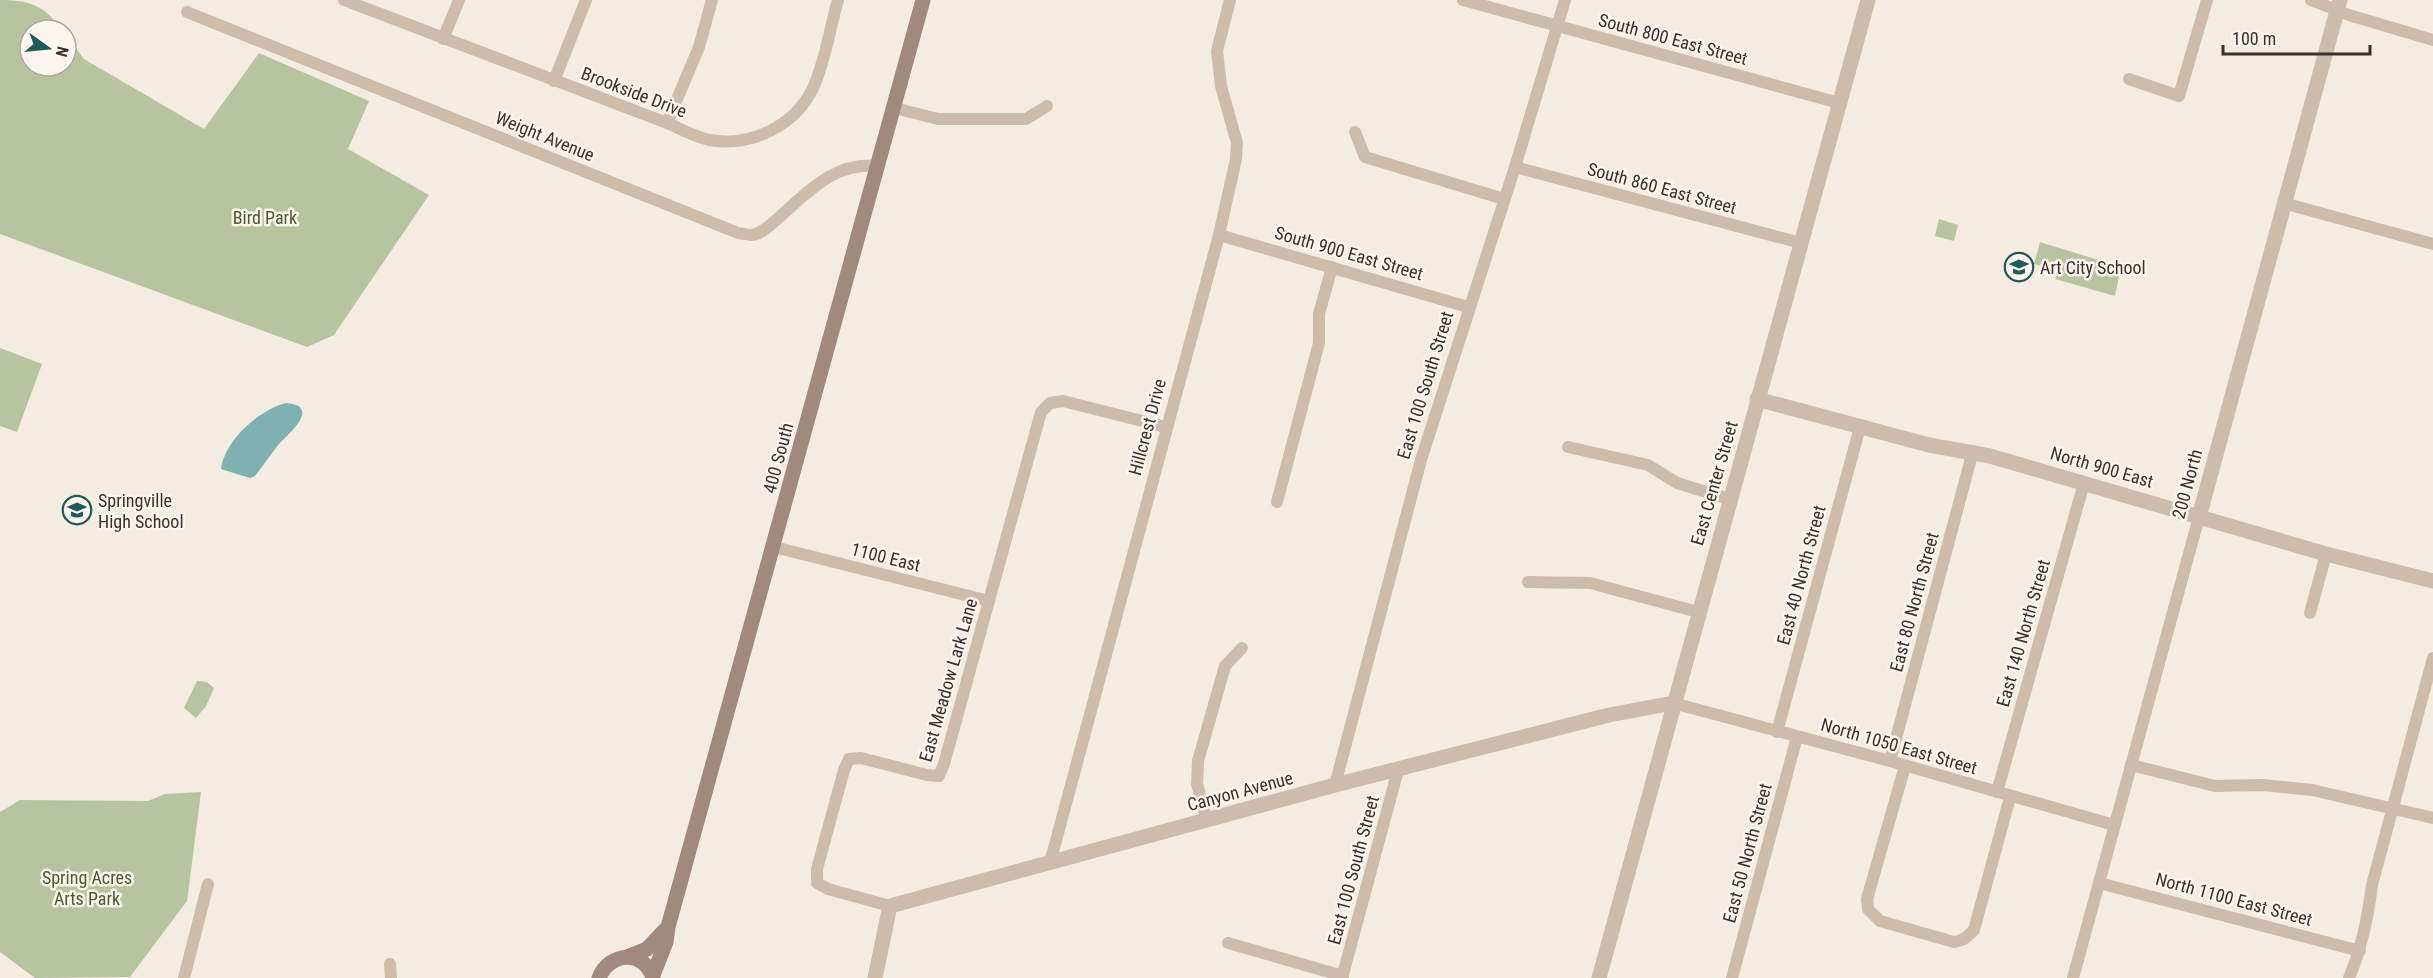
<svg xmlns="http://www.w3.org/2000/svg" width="2433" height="978" font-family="'Roboto Condensed',sans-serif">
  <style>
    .green { fill: #b8c4a0 }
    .water { fill: #7fb0b2 }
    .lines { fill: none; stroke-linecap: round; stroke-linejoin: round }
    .minor { stroke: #cdbbac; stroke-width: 12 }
    .tertiary { stroke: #cdbbac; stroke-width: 15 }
    .secondary { stroke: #a18a7d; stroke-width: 15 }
    .labels { text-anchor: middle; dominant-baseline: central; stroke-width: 5; stroke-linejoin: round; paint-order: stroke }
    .street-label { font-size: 18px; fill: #3b302b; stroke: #fbf5ee }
    .park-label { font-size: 18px; fill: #4a5a2e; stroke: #fbf5ee }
    .poi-label { font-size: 18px; fill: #3b302b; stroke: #fbf5ee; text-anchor: start }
  </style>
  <rect width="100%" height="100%" fill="#f4ebe1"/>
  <g class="green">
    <path d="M 0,0 C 30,0 44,5 62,30 L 30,30 L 30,66 L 66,66 L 66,35 L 84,59 L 204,129 L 259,53 L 369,101 L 348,149 L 429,195 L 334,335 L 307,347 L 0,234 Z"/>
    <polygon points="1939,219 1958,225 1954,241 1935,236"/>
    <polygon points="2040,242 2121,267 2115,296 2055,279 2058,270 2034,264"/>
    <polygon points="0,348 42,364 17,432 0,426"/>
    <polygon points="197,681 207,682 214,688 206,706 196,718 184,708"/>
    <polygon points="201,792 187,901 130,977 35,978 0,952 0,812 20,800 148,801 165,794"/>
  </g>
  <path class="water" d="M 286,403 C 323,406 287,435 278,445 C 270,455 263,466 255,476 L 250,478 L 221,469 C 225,440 259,410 286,403 Z"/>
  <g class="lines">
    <g class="minor">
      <path d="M 344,0 L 667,123 C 681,129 695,137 710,140 C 751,147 795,126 813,88 C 825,63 830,27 838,0"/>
      <polyline points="1463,0 1839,103"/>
      <polyline points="2311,0 2349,15 2433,40"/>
      <path d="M 187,12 L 738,233 C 742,233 747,235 751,235 C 760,235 769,226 775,221 C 806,194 834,161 878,166"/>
      <polyline points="443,39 459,0"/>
      <polyline points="2129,79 2179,96 2207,0"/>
      <polyline points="554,81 586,0"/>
      <polyline points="895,108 938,119 1026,119 1047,106"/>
      <polyline points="667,123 699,47 712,0"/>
      <polyline points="1355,132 1365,157 1504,199"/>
      <polyline points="1515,167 1801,243"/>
      <polyline points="2283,203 2433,244"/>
      <polyline points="1219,235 1468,307"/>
      <polyline points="1568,447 1648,465 1677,483 1729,499"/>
      <polyline points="1277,502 1319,343 1319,314 1332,267"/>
      <polyline points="774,547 989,601"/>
      <polyline points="1528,582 1590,583 1698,612"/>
      <polyline points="2310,613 2326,554"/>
      <polyline points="1673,703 1890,761 2114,825"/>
      <polyline points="1777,732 1860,427"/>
      <polyline points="1890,761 1973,451"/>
      <polyline points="2131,765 2215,786 2263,785 2312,790 2433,818"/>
      <path d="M 1905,766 L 1867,899 L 1868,909 L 1880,921 L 1954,942 C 1963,941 1967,937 1974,930 L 2010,797"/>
      <polyline points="1335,785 1421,460 1515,167 1565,0"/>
      <polyline points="1997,792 2084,483"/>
      <polyline points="1207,821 1197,784 1198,761 1225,666 1242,648"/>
      <polyline points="1050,863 1219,235 1236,159 1237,143 1221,86 1217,51 1230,0"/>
      <polyline points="2099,883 2360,951"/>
      <polyline points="890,906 828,889 817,883 817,869 844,770 849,759 861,758 927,775 939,776 944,764 1041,412 1050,403 1063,401 1166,427"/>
      <polyline points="1228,943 1343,976"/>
      <polyline points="390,964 391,978"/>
      <polyline points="184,978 208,884"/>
      <polyline points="1342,978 1398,770"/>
      <polyline points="1732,978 1797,737"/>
      <polyline points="2073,978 2199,517"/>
      <path d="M 2349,978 C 2362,947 2368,918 2372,885 L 2433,658"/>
    </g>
    <g class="tertiary">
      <polyline points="1757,399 1929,445 1990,456 2326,554 2433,581"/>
      <polyline points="2199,517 2340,0"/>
      <polyline points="875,978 890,906 1335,785 1609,715 1673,703"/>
      <polyline points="1599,978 1868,0"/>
    </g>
    <g class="secondary">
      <polyline points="627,957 647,949 666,929"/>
      <polyline points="653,975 666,942 668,927 923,0"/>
      <path d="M 599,978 C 609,952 644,949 653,978"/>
    </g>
  </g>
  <defs>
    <g id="school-ring" transform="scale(1.5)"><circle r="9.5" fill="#fbf5ee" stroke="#1f5a5e" stroke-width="1.5"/><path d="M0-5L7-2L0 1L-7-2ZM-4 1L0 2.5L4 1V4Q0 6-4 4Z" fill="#1f5a5e"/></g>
  </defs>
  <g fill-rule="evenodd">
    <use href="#school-ring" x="2019" y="267"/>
    <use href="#school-ring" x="77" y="510"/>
  </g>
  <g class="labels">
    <g class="street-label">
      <text transform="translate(1673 39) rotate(15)">South 800 East Street</text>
      <text transform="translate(634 92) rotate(21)">Brookside Drive</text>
      <text transform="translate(545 136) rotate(22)">Weight Avenue</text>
      <text transform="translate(1662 188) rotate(15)">South 860 East Street</text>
      <text transform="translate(1349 253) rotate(16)">South 900 East Street</text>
      <text transform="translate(1425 385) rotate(-73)">East 100 South Street</text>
      <text transform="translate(1147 427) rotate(-75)">Hillcrest Drive</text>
      <text transform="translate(778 458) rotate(-75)">400 South</text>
      <text transform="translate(2102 467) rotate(16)">North 900 East</text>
      <text transform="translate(1714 483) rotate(-74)">East Center Street</text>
      <text transform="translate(2187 484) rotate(-75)">200 North</text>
      <text transform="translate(886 557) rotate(14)">1100 East</text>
      <text transform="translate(1801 575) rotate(-75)">East 40 North Street</text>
      <text transform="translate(1914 602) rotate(-75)">East 80 North Street</text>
      <text transform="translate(2023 633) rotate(-74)">East 140 North Street</text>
      <text transform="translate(948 680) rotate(-74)">East Meadow Lark Lane</text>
      <text transform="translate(1899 746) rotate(16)">North 1050 East Street</text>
      <text transform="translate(1240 791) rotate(-15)">Canyon Avenue</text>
      <text transform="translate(1747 853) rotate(-75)">East 50 North Street</text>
      <text transform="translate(1353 870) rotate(-75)">East 100 South Street</text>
      <text transform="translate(2234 899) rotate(15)">North 1100 East Street</text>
    </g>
    <g class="park-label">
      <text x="265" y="217">Bird Park</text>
      <text x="87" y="877">Spring Acres<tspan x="87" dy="21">Arts Park</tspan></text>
    </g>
    <g class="poi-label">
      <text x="2040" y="267">Art City School</text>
      <text x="98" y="500">Springville<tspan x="98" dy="21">High School</tspan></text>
    </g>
  </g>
  <g transform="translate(48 48) rotate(105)"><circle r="28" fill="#fbf5ee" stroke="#aea6a0" stroke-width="1.5"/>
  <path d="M0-4.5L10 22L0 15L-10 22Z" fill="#1f5a5e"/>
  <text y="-9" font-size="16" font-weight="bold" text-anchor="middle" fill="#3b302b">N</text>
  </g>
  <path d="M2223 45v9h147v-9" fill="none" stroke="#3b302b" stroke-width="3"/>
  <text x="2232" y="45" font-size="18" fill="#3b302b" stroke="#fbf5ee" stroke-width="4.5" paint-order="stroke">100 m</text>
</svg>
